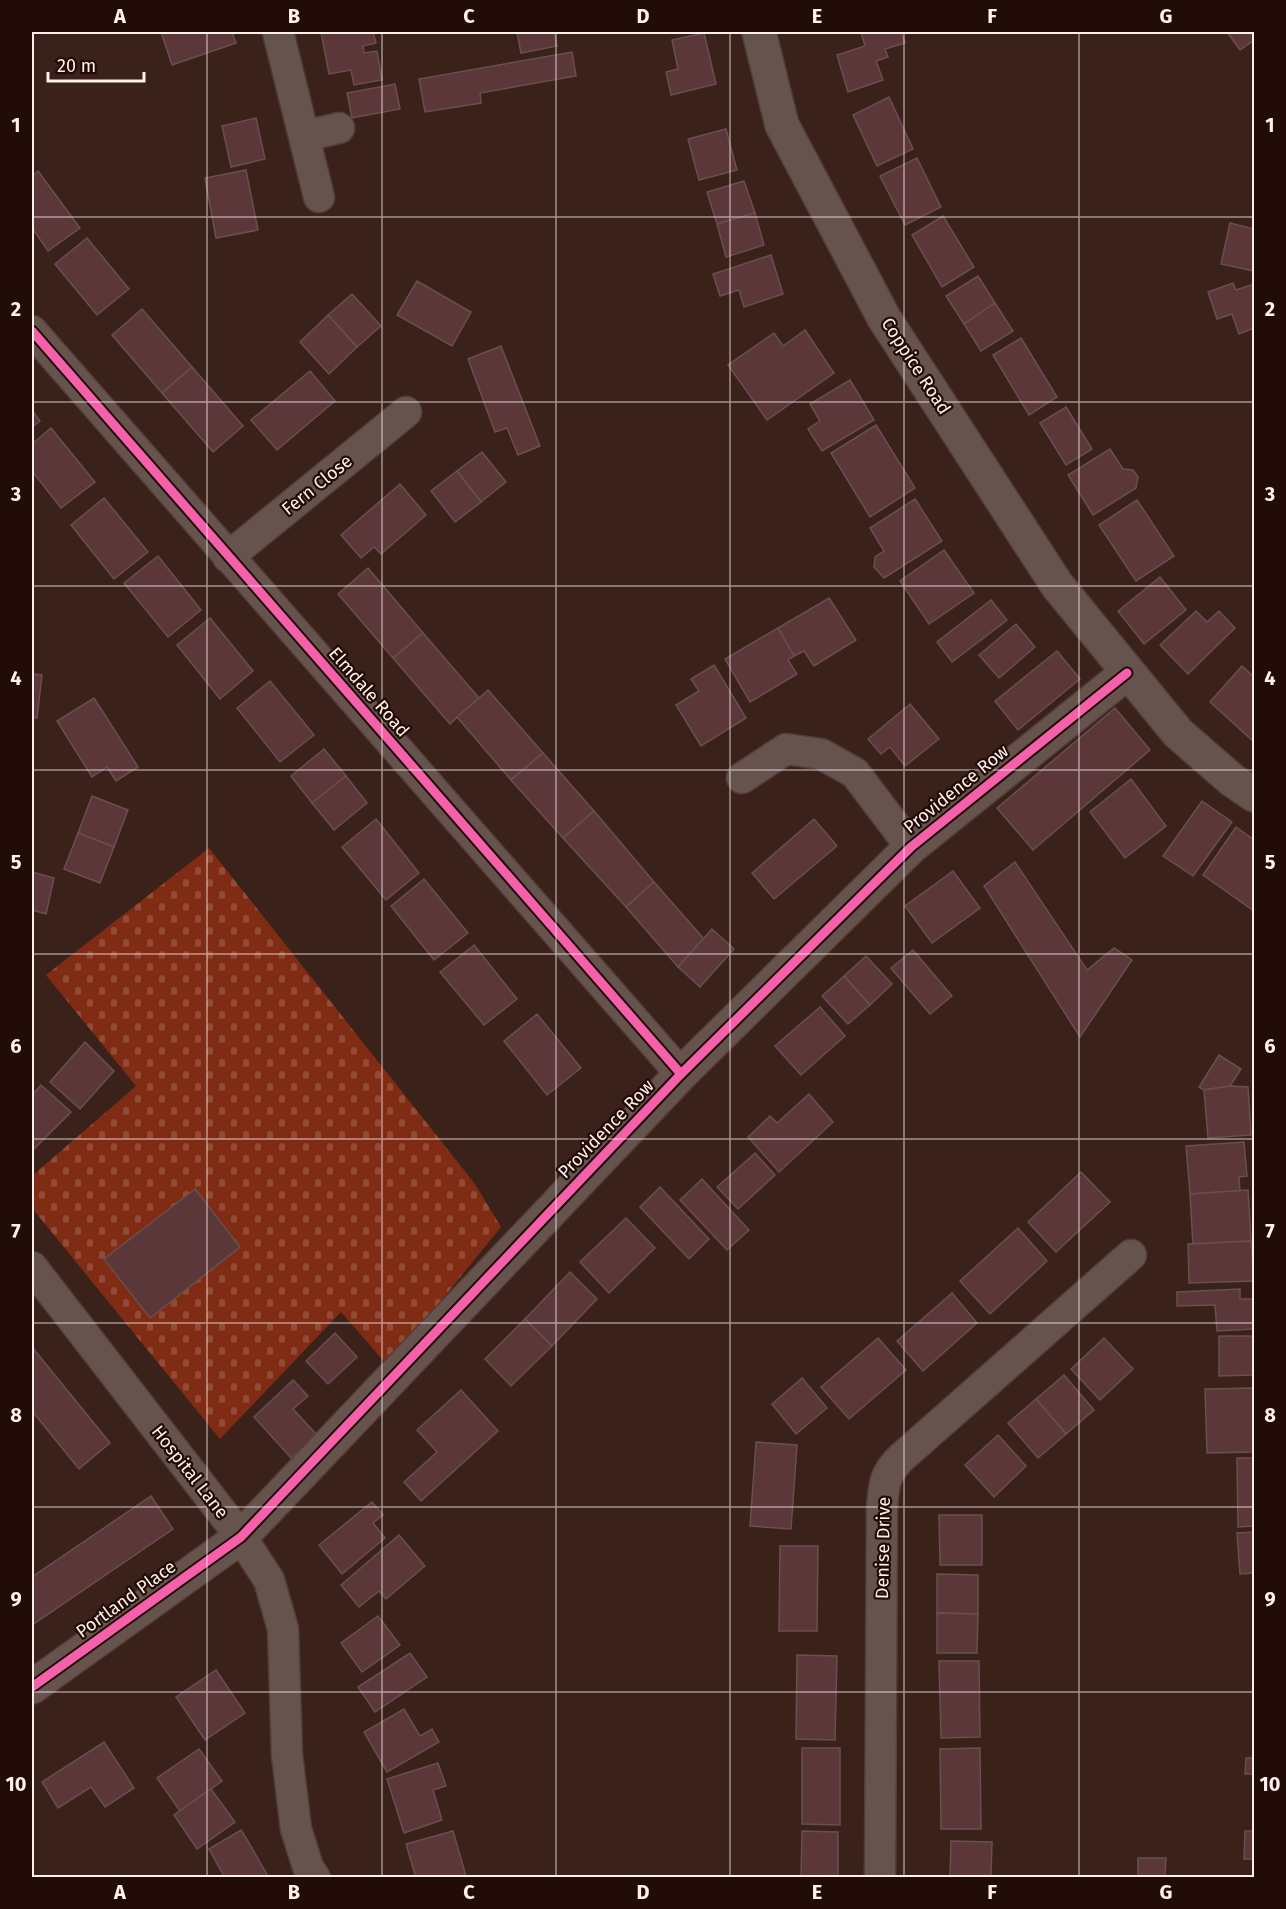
<svg xmlns="http://www.w3.org/2000/svg" width="1286" height="1909" font-family="'Fira Sans',sans-serif">
  <style>
    .cemetery { fill: url(#cemetery-stones) }
    .building { fill: #5c373a; stroke: #67504e; stroke-width: 1.5 }
    .lines { fill: none; stroke-linecap: round; stroke-linejoin: round }
    .minor-casing { stroke: #513e3a; stroke-width: 33 }
    .tertiary-casing { stroke: #513e3a; stroke-width: 36 }
    .minor { stroke: #67534e; stroke-width: 30 }
    .tertiary { stroke: #67534e; stroke-width: 33 }
    .cycleway-casing { stroke: #210c07; stroke-width: 13 }
    .cycleway { stroke: #f560ab; stroke-width: 9 }
    .grid { fill: none; stroke: #fdf0ec; stroke-width: 1.5; stroke-opacity: 0.55 }
    .labels { text-anchor: middle; dominant-baseline: central; stroke-width: 4.5; stroke-linejoin: round; paint-order: stroke }
    .street-label { font-size: 18px; fill: #fdf0ec; stroke: #210c07 }
    .neatline { fill: none; stroke: #fdf0ec; stroke-width: 2 }
    .grid-label { font-size: 20px; text-anchor: middle; font-weight: bold; fill: #fdf0ec }
  </style>
  <defs>
    <pattern id="cemetery-stones" width="16" height="16" patternUnits="userSpaceOnUse" patternTransform="scale(1.5)"><rect width="16" height="16" fill="#802c15"/><path d="M2 7V4a2 2 0 0 1 4 0v3zM10 15v-3a2 2 0 0 1 4 0v3z" fill="#934b37"/></pattern>
  </defs>
  <rect width="100%" height="100%" fill="#3a211a"/>
  <polygon class="cemetery" points="209,848 475,1184 501,1227 388,1366 341,1312 220,1439 32,1208 32,1176 136,1086 46,975"/>
  <g class="building">
    <polygon points="161,32 232,32 236,43 172,65"/>
    <polygon points="321,32 373,32 376,43 363,46 364,53 377,51 382,80 354,85 351,70 329,74"/>
    <polygon points="517,32 554,32 557,46 521,53"/>
    <polygon points="861,32 901,32 905,43 885,49 888,57 876,61 883,80 848,92 837,55 865,46"/>
    <polygon points="1227,32 1254,32 1254,40 1240,50"/>
    <polygon points="704,33 716,84 671,95 666,72 678,69 672,40"/>
    <polygon points="572,52 576,76 480,93 481,103 425,112 419,79"/>
    <polygon points="395,84 400,109 352,118 347,93"/>
    <polygon points="889,97 913,149 877,166 853,115"/>
    <polygon points="256,118 265,159 231,167 222,126"/>
    <polygon points="726,129 737,170 699,180 688,139"/>
    <polygon points="917,158 941,207 905,225 880,176"/>
    <polygon points="246,170 258,230 216,238 205,178"/>
    <polygon points="38,171 80,228 48,251 32,228 32,176"/>
    <polygon points="744,181 755,213 717,224 707,192"/>
    <polygon points="755,213 764,245 726,257 717,224"/>
    <polygon points="943,216 974,267 942,287 912,235"/>
    <polygon points="1230,223 1254,229 1254,271 1221,264"/>
    <polygon points="87,238 129,289 97,315 55,264"/>
    <polygon points="771,255 783,294 744,307 739,290 720,296 713,274"/>
    <polygon points="978,276 995,303 964,324 946,296"/>
    <polygon points="417,281 471,312 452,346 397,315"/>
    <polygon points="1233,283 1236,290 1254,284 1254,328 1239,334 1232,314 1217,319 1208,292"/>
    <polygon points="352,294 381,326 357,347 328,315"/>
    <polygon points="995,303 1013,331 981,351 964,324"/>
    <polygon points="142,309 192,367 162,393 112,335"/>
    <polygon points="328,315 357,347 329,374 300,342"/>
    <polygon points="805,330 834,373 767,420 728,365 774,333 783,346"/>
    <polygon points="1021,338 1057,397 1029,415 993,355"/>
    <polygon points="501,346 540,446 518,455 507,428 495,432 468,359"/>
    <polygon points="192,367 243,426 213,452 162,393"/>
    <polygon points="310,371 335,401 277,450 251,420"/>
    <polygon points="850,380 874,420 822,451 808,429 820,421 810,404"/>
    <polygon points="1066,407 1092,449 1066,465 1040,423"/>
    <polygon points="32,410 40,421 32,427"/>
    <polygon points="876,425 915,488 870,517 831,453"/>
    <polygon points="51,428 95,482 61,508 32,471 32,444"/>
    <polygon points="1110,449 1123,469 1133,470 1138,477 1136,488 1093,515 1068,475"/>
    <polygon points="482,452 506,482 481,502 457,471"/>
    <polygon points="457,471 481,502 455,522 431,491"/>
    <polygon points="400,484 426,515 381,554 374,547 361,558 341,535"/>
    <polygon points="104,498 148,552 114,579 71,525"/>
    <polygon points="915,499 942,541 884,578 874,567 875,557 884,551 870,528"/>
    <polygon points="1137,500 1174,556 1136,581 1099,525"/>
    <polygon points="944,550 974,593 929,624 900,581"/>
    <polygon points="158,556 201,610 168,637 124,583"/>
    <polygon points="368,568 423,633 393,658 338,594"/>
    <polygon points="1160,577 1186,610 1144,644 1118,611"/>
    <polygon points="829,598 856,640 814,666 804,651 794,656 778,628"/>
    <polygon points="991,600 1007,620 952,662 937,642"/>
    <polygon points="1196,611 1207,622 1219,611 1235,628 1188,674 1160,645"/>
    <polygon points="210,618 253,671 220,699 177,645"/>
    <polygon points="1016,624 1035,647 999,678 979,655"/>
    <polygon points="778,628 794,656 788,660 797,674 750,702 725,659"/>
    <polygon points="423,633 479,698 450,724 393,658"/>
    <polygon points="1057,651 1080,679 1018,730 995,701"/>
    <polygon points="714,665 746,718 701,746 676,705 699,691 691,679"/>
    <polygon points="1242,666 1254,677 1254,742 1210,702"/>
    <polygon points="32,674 42,675 37,718 32,717"/>
    <polygon points="270,681 314,735 280,762 237,708"/>
    <polygon points="488,690 543,753 511,780 457,717"/>
    <polygon points="94,698 138,767 116,781 107,767 92,777 57,721"/>
    <polygon points="910,704 939,739 905,766 890,747 881,754 868,739"/>
    <polygon points="1115,708 1150,750 1033,850 997,808"/>
    <polygon points="324,749 346,776 312,803 291,776"/>
    <polygon points="543,753 594,811 563,838 511,780"/>
    <polygon points="346,776 367,803 334,830 312,803"/>
    <polygon points="1131,779 1166,826 1125,858 1090,812"/>
    <polygon points="92,796 128,810 114,847 78,833"/>
    <polygon points="1202,801 1232,822 1193,876 1163,856"/>
    <polygon points="594,811 654,882 626,907 563,838"/>
    <polygon points="376,819 419,873 386,900 342,847"/>
    <polygon points="814,819 837,846 774,899 752,873"/>
    <polygon points="1236,827 1254,840 1254,911 1203,875"/>
    <polygon points="78,833 114,847 100,883 64,869"/>
    <polygon points="1015,862 1087,970 1114,948 1132,960 1080,1037 984,886"/>
    <polygon points="953,871 980,908 932,943 905,906"/>
    <polygon points="32,872 54,878 46,914 32,910"/>
    <polygon points="424,879 468,933 434,960 391,906"/>
    <polygon points="654,882 704,939 678,967 626,907"/>
    <polygon points="712,929 734,949 700,987 678,967"/>
    <polygon points="474,945 517,999 484,1025 440,972"/>
    <polygon points="913,950 952,996 930,1014 891,968"/>
    <polygon points="866,956 892,984 870,1005 844,976"/>
    <polygon points="844,976 870,1005 848,1024 822,996"/>
    <polygon points="820,1007 845,1036 801,1075 775,1046"/>
    <polygon points="537,1014 581,1068 547,1095 504,1041"/>
    <polygon points="85,1042 114,1071 80,1109 50,1082"/>
    <polygon points="1219,1055 1241,1069 1230,1086 1204,1090 1199,1087"/>
    <polygon points="41,1085 71,1112 32,1151 32,1095"/>
    <polygon points="1230,1086 1248,1087 1251,1135 1208,1138 1204,1090"/>
    <polygon points="809,1094 833,1122 779,1172 748,1137 770,1116 777,1123"/>
    <polygon points="1244,1142 1247,1176 1239,1177 1240,1191 1190,1194 1186,1146"/>
    <polygon points="755,1153 775,1175 738,1209 717,1187"/>
    <polygon points="1081,1172 1110,1202 1056,1252 1028,1222"/>
    <polygon points="702,1179 749,1230 727,1250 680,1200"/>
    <polygon points="660,1187 709,1239 689,1259 640,1207"/>
    <polygon points="195,1189 240,1247 150,1318 104,1259"/>
    <polygon points="1248,1190 1251,1241 1193,1245 1190,1194"/>
    <polygon points="626,1218 655,1248 609,1293 580,1262"/>
    <polygon points="1018,1228 1047,1261 990,1314 960,1281"/>
    <polygon points="1251,1241 1254,1281 1189,1283 1188,1244"/>
    <polygon points="570,1272 597,1299 552,1346 525,1319"/>
    <polygon points="1240,1289 1240,1299 1253,1299 1254,1329 1217,1331 1215,1305 1177,1306 1177,1292"/>
    <polygon points="952,1293 977,1323 923,1371 897,1341"/>
    <polygon points="525,1319 552,1346 511,1386 485,1359"/>
    <polygon points="335,1333 357,1357 328,1384 306,1361"/>
    <polygon points="1219,1336 1254,1336 1254,1375 1219,1376"/>
    <polygon points="878,1338 906,1370 849,1419 821,1387"/>
    <polygon points="1104,1338 1133,1369 1100,1400 1071,1369"/>
    <polygon points="32,1347 110,1443 79,1469 32,1411"/>
    <polygon points="1064,1375 1094,1410 1066,1434 1036,1399"/>
    <polygon points="802,1378 827,1408 796,1434 772,1404"/>
    <polygon points="293,1380 308,1396 293,1409 317,1435 291,1458 254,1417"/>
    <polygon points="1254,1388 1254,1452 1207,1453 1205,1389"/>
    <polygon points="461,1390 498,1431 421,1501 404,1482 437,1452 417,1430"/>
    <polygon points="1036,1399 1066,1434 1038,1458 1008,1423"/>
    <polygon points="998,1435 1026,1466 994,1497 965,1465"/>
    <polygon points="756,1442 797,1445 791,1529 750,1526"/>
    <polygon points="1237,1458 1254,1458 1254,1526 1238,1527"/>
    <polygon points="151,1496 173,1529 32,1625 32,1577"/>
    <polygon points="372,1502 383,1515 373,1523 385,1538 342,1574 319,1545"/>
    <polygon points="939,1515 982,1515 982,1565 940,1565"/>
    <polygon points="1254,1532 1254,1573 1240,1574 1237,1533"/>
    <polygon points="399,1535 425,1566 386,1599 379,1591 359,1607 341,1585"/>
    <polygon points="780,1546 818,1546 817,1631 779,1631"/>
    <polygon points="937,1574 978,1575 978,1614 937,1613"/>
    <polygon points="937,1613 978,1614 977,1653 937,1653"/>
    <polygon points="378,1616 400,1645 362,1672 341,1643"/>
    <polygon points="410,1653 427,1677 375,1712 358,1687"/>
    <polygon points="797,1655 837,1656 835,1740 796,1739"/>
    <polygon points="939,1661 979,1661 980,1737 941,1738"/>
    <polygon points="216,1670 245,1713 205,1740 176,1697"/>
    <polygon points="404,1709 420,1736 432,1729 439,1742 387,1772 364,1732"/>
    <polygon points="104,1742 134,1788 105,1807 91,1787 58,1808 42,1782"/>
    <polygon points="802,1748 840,1748 840,1825 802,1824"/>
    <polygon points="980,1748 981,1829 941,1829 940,1749"/>
    <polygon points="199,1749 222,1781 180,1811 157,1778"/>
    <polygon points="1246,1758 1254,1758 1254,1774 1245,1774"/>
    <polygon points="438,1763 446,1786 433,1790 442,1820 404,1833 387,1779"/>
    <polygon points="211,1789 235,1822 197,1849 174,1815"/>
    <polygon points="241,1830 249,1843 269,1878 225,1878 209,1849"/>
    <polygon points="453,1831 466,1876 416,1878 406,1844"/>
    <polygon points="802,1831 838,1832 838,1878 801,1878"/>
    <polygon points="1245,1831 1254,1831 1254,1859 1244,1859"/>
    <polygon points="951,1841 992,1842 991,1878 950,1878"/>
    <polygon points="1138,1858 1166,1858 1165,1878 1138,1878"/>
  </g>
  <g class="lines">
    <g class="minor-casing">
      <g id="minor">
        <polyline points="278,32 319,197"/>
        <polyline points="305,136 339,128"/>
        <polyline points="32,331 681,1074"/>
        <polyline points="228,557 406,412"/>
        <polyline points="742,778 786,749 821,754 855,773 911,847"/>
        <polyline points="32,1267 241,1537 269,1580 283,1629 287,1755 296,1829 308,1867 315,1878"/>
        <path d="M 880,1878 L 882,1508 C 884,1484 884,1474 902,1457 L 1131,1255"/>
      </g>
    </g>
    <g class="tertiary-casing">
      <g id="tertiary">
        <polyline points="759,32 782,125 884,318 1057,585 1178,733 1232,780 1254,795"/>
        <polyline points="32,1687 241,1537 681,1074 911,847 1127,673"/>
      </g>
    </g>
    <use href="#minor" class="minor"/>
    <use href="#tertiary" class="tertiary"/>
    <g class="cycleway-casing">
      <g id="cycleway">
        <polyline points="32,331 681,1074"/>
        <polyline points="32,1687 241,1537 681,1074 911,847 1127,673"/>
      </g>
    </g>
    <use href="#cycleway" class="cycleway"/>
  </g>
  <path class="grid" d="M 207,32 L 207,1878M 382,32 L 382,1878M 556,32 L 556,1878M 730,32 L 730,1878M 904,32 L 904,1878M 1079,32 L 1079,1878M 32,217 L 1254,217M 32,402 L 1254,402M 32,586 L 1254,586M 32,770 L 1254,770M 32,954 L 1254,954M 32,1139 L 1254,1139M 32,1323 L 1254,1323M 32,1507 L 1254,1507M 32,1692 L 1254,1692"/>
  <g class="labels">
    <g class="street-label">
      <text transform="translate(916 366) rotate(57)">Coppice Road</text>
      <text transform="translate(317 485) rotate(-39)">Fern Close</text>
      <text transform="translate(369 692) rotate(49)">Elmdale Road</text>
      <text transform="translate(956 789) rotate(-39)">Providence Row</text>
      <text transform="translate(606 1129) rotate(-46)">Providence Row</text>
      <text transform="translate(190 1472) rotate(52)">Hospital Lane</text>
      <text transform="translate(883 1548) rotate(-89)">Denise Drive</text>
      <text transform="translate(126 1599) rotate(-36)">Portland Place</text>
    </g>
  </g>
  <rect width="1286" height="1909" fill="none" stroke="#210c07" stroke-width="66"/>
  <path d="M48 72v9h96v-9" fill="none" stroke="#fdf0ec" stroke-width="3"/>
  <text x="57" y="72" font-size="18" fill="#fdf0ec" stroke="#210c07" stroke-width="4.5" paint-order="stroke">20 m</text>
  <rect x="33" y="33" width="1220" height="1843" class="neatline"/>
  <g class="grid-label">
    <text x="120" y="23">A</text>
    <text x="294" y="23">B</text>
    <text x="469" y="23">C</text>
    <text x="643" y="23">D</text>
    <text x="817" y="23">E</text>
    <text x="992" y="23">F</text>
    <text x="1166" y="23">G</text>
    <text x="16" y="132">1</text>
    <text x="1270" y="132">1</text>
    <text x="16" y="316">2</text>
    <text x="1270" y="316">2</text>
    <text x="16" y="501">3</text>
    <text x="1270" y="501">3</text>
    <text x="16" y="685">4</text>
    <text x="1270" y="685">4</text>
    <text x="16" y="869">5</text>
    <text x="1270" y="869">5</text>
    <text x="16" y="1053">6</text>
    <text x="1270" y="1053">6</text>
    <text x="16" y="1238">7</text>
    <text x="1270" y="1238">7</text>
    <text x="16" y="1422">8</text>
    <text x="1270" y="1422">8</text>
    <text x="16" y="1606">9</text>
    <text x="1270" y="1606">9</text>
    <text x="16" y="1791">10</text>
    <text x="1270" y="1791">10</text>
    <text x="120" y="1899">A</text>
    <text x="294" y="1899">B</text>
    <text x="469" y="1899">C</text>
    <text x="643" y="1899">D</text>
    <text x="817" y="1899">E</text>
    <text x="992" y="1899">F</text>
    <text x="1166" y="1899">G</text>
  </g>
</svg>
